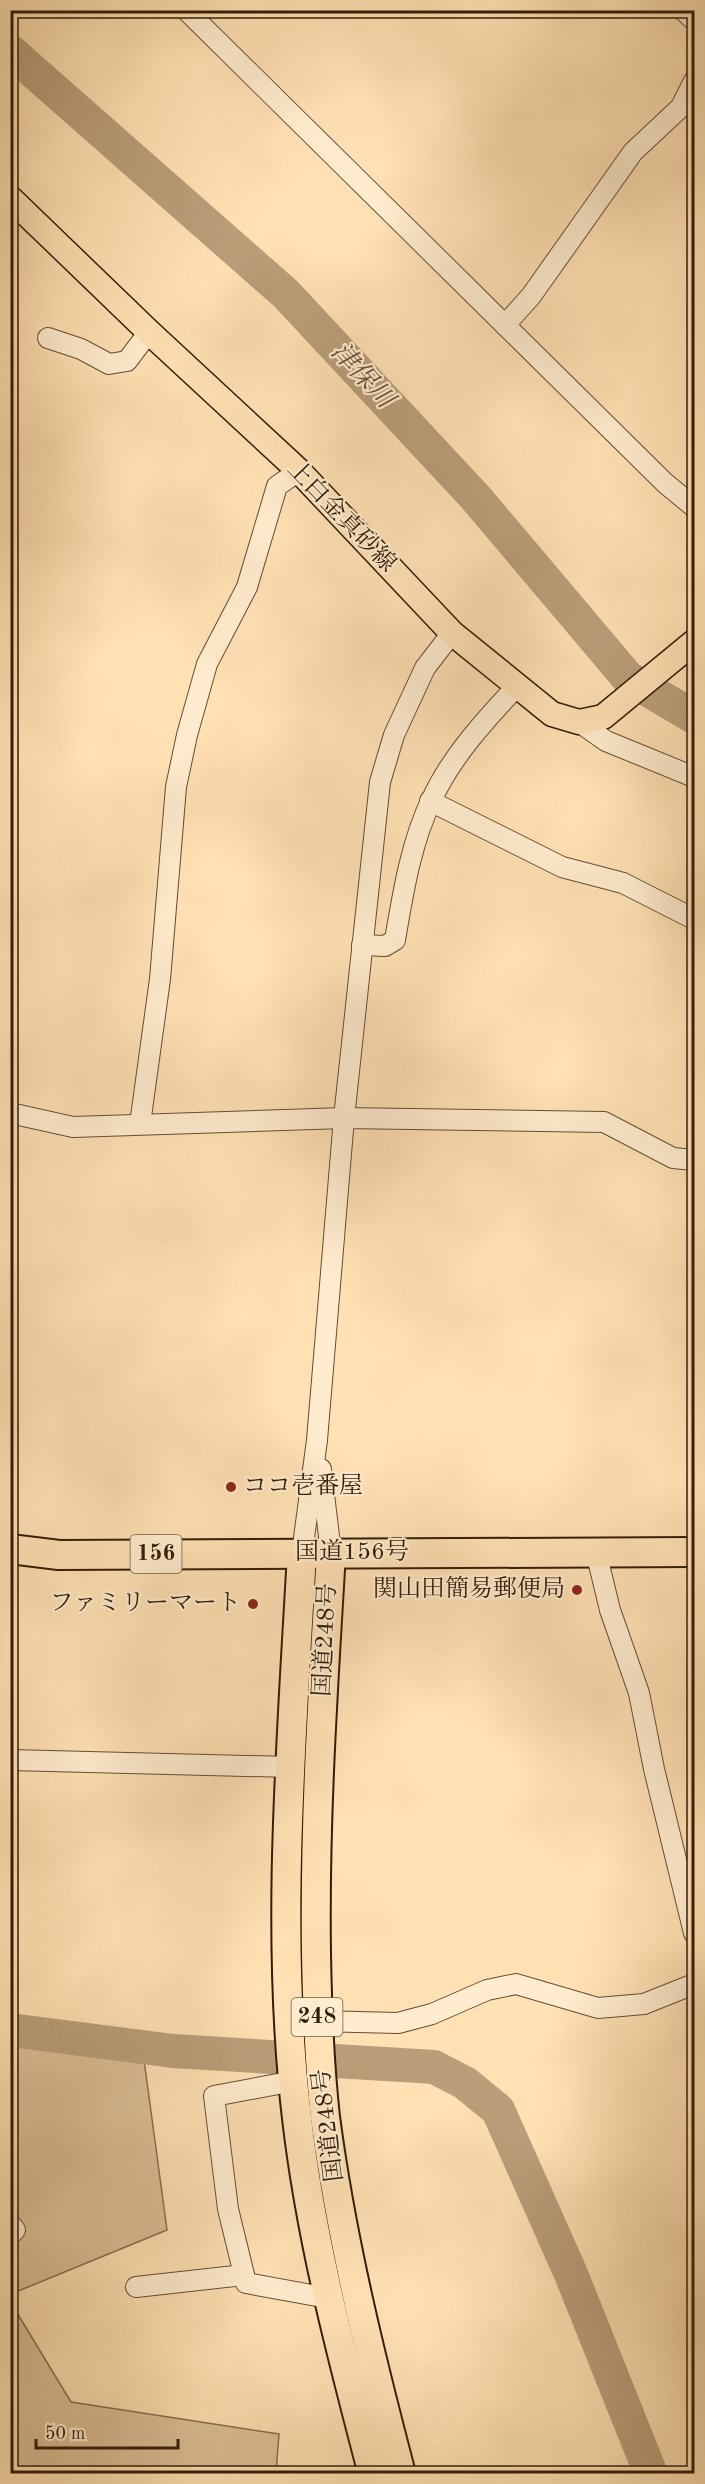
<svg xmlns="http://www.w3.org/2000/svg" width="705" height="2484" font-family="'Old Standard TT','Noto Serif JP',serif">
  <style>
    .green { fill: #dcc096; stroke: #876e50; stroke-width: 1.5 }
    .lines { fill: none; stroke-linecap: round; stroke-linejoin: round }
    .river { stroke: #b99e79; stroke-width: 34 }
    .minor-casing { stroke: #654d34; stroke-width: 22 }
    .major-casing { stroke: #321c09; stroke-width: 27 }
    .highway-casing { stroke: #321c09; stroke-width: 32 }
    .minor { stroke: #ffecce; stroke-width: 20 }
    .major { stroke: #ffe1b3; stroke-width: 24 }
    .highway { stroke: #ffe1b3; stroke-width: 28 }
    .poi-dot { fill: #8f2418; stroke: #ffecce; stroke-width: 2 }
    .labels { text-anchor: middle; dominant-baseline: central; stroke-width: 4.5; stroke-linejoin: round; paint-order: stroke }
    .shield { fill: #ffecce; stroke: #705a44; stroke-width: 1.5 }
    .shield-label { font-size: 22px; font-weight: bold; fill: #321c09 }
    .street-label { font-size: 24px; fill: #321c09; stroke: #ffecce }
    .poi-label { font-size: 24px; fill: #321c09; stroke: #ffecce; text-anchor: end }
    .water-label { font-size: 26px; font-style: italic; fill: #685036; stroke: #ffecce }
  </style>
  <rect width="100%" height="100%" fill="#ffe1b3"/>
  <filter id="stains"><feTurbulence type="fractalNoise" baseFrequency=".00333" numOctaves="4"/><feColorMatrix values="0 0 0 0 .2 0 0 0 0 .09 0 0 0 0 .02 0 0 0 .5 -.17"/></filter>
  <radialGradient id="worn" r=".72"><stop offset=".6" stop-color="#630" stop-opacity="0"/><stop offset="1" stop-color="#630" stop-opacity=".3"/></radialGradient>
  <g class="green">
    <polygon points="11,2042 144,2060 167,2230 11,2294"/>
    <polygon points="11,2303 71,2402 279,2434 276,2473 11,2473"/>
  </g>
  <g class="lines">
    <g class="river">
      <polyline points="10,51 286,294 476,498 628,678 694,717"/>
      <polyline points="10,2030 173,2051 434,2067 465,2083 498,2110 571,2274 651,2474"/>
    </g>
    <g class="minor-casing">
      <g id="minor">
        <polyline points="186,10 665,483 694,507"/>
        <polyline points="683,10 694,20"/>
        <polyline points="505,325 531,296 633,152 681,107 694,81"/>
        <polyline points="48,338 81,349 109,364 127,361 149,332"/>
        <polyline points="579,722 606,741 694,777"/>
        <polyline points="430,801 562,867 623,883 694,919"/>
        <path d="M 362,945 L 385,946 L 395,940 C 403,893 411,842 432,799 C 451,757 486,719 517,686"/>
        <polyline points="10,1113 73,1127 344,1118 604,1122 673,1158 694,1160"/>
        <polyline points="140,1124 160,979 176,787 187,735 207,664 247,587 277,486 299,471"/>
        <polyline points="321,1469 331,1553"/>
        <polyline points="596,1552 610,1610 639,1693 654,1769 694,1933"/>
        <polyline points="302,1553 317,1440 344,1118 380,782 394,735 425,668 452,633"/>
        <polyline points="10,1760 290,1767"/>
        <polyline points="317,2021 398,2023 432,2014 487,1990 516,1984 598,2008 644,2004 694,1984"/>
        <polyline points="294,2081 214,2096 228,2209 246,2283 328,2298"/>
        <polyline points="10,2224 15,2230 10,2235"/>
        <polyline points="136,2287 244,2275"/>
      </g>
    </g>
    <g class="major-casing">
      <polyline id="major" points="10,198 149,332 299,471 452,633 552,714 579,722 603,717 694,642"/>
    </g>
    <g class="highway-casing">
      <g id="highway">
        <polyline points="10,1549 59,1555 694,1552"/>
        <path d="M 302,1553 C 292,1739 275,1933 297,2118 C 311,2239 342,2356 373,2474"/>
        <path d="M 331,1553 C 323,1687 314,1820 316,1954 C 317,2009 319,2063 325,2117 C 341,2238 370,2356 401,2474"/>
      </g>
    </g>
    <use href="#minor" class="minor"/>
    <use href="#major" class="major"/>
    <use href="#highway" class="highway"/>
  </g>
  <g class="poi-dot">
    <circle cx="231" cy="1487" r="6"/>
    <circle cx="577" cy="1590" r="6"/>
    <circle cx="253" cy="1604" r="6"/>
  </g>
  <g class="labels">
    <g class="shield">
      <rect x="130.5" y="1535" width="51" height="38" rx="4.5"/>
      <rect x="291.5" y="1998" width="51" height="38" rx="4.5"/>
    </g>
    <g class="shield-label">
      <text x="156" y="1554">156</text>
      <text x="317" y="2017">248</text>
    </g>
    <g class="street-label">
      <text transform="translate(341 517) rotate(46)">上白金真砂線</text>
      <text x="352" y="1553">国道156号</text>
      <text transform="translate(326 1640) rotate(-87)">国道248号</text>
      <text transform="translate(329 2125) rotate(-97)">国道248号</text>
    </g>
    <g class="poi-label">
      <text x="243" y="1487" text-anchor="start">ココ壱番屋</text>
      <text x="565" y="1590">関山田簡易郵便局</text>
      <text x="241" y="1604">ファミリーマート</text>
    </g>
    <g class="water-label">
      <text transform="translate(362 376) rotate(47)">津保川</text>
    </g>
  </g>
  <rect width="705" height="2484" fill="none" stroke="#ffe1b3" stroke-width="36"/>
  <rect x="12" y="12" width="681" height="2460" fill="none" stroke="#321c09" stroke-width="3"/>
  <rect x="18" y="18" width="669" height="2448" fill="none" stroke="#321c09" stroke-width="1.5"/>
  <path d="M36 2439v9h142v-9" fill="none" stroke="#321c09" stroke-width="3"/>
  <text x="45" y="2439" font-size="18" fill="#321c09" stroke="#ffecce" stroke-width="4.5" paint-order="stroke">50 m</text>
  <rect width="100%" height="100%" filter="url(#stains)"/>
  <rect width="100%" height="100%" fill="url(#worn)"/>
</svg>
